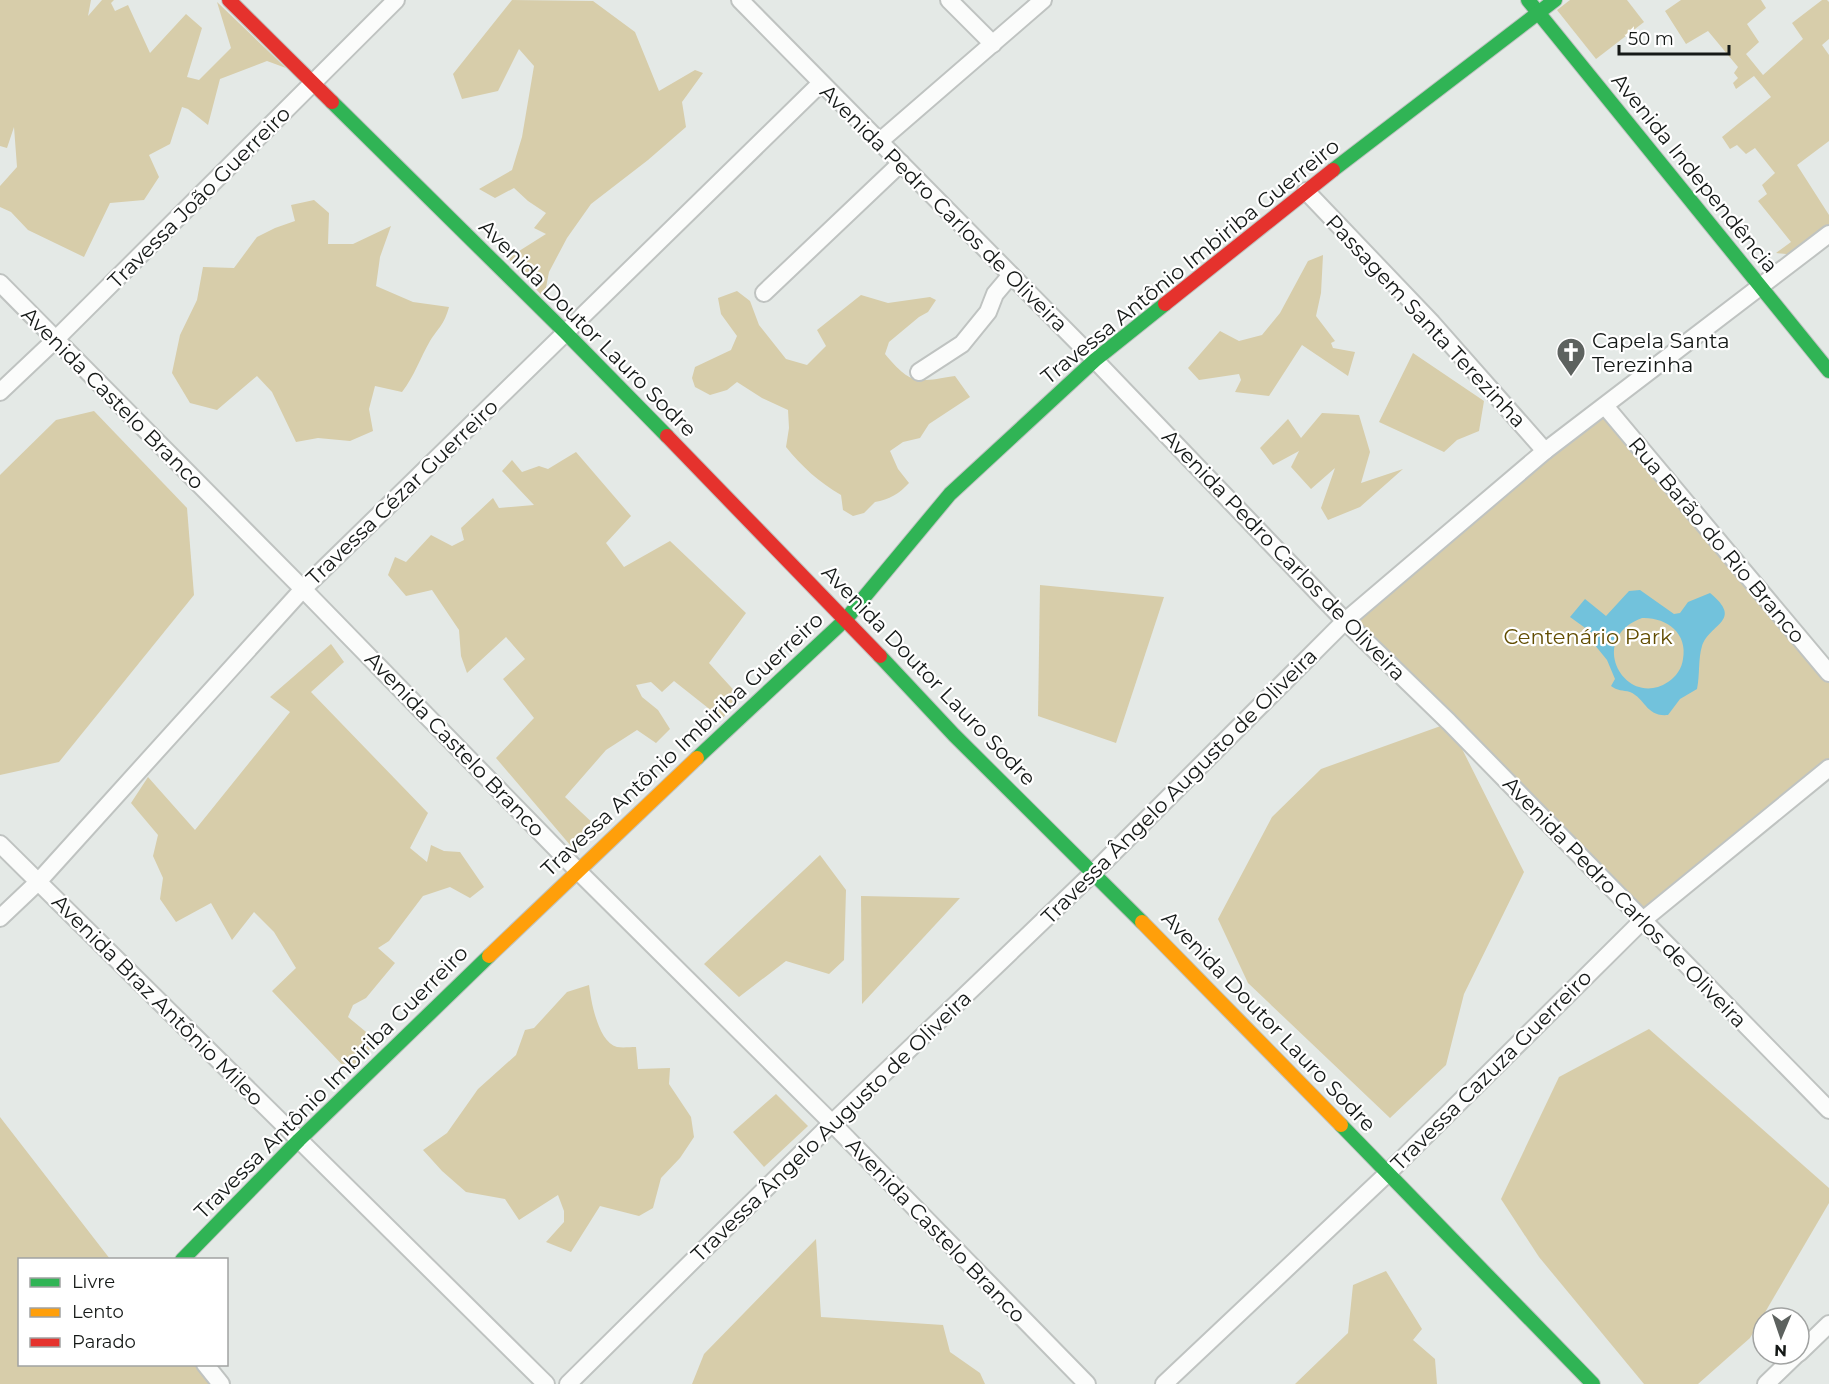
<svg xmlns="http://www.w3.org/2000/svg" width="1829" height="1384" font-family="Montserrat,sans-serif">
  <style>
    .green { fill: #d7cdaa }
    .water { fill: #72c2dc; fill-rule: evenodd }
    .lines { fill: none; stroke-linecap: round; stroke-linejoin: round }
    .street-casing { stroke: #bfc3c1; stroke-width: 20 }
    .fast-casing { stroke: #bfc3c1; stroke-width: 16 }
    .slow-casing { stroke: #bfc3c1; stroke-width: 16 }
    .jam-casing { stroke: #bfc3c1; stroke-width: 16 }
    .street { stroke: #fbfcfb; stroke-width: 16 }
    .fast { stroke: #30b455; stroke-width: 14 }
    .slow { stroke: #ff9f0a; stroke-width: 14 }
    .jam { stroke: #e5322d; stroke-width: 14 }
    .labels { text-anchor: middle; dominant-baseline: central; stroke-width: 4.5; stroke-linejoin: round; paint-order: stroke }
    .street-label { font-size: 21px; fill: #151917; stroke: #fff }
    .poi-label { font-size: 21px; fill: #151917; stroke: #fff; text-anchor: start }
    .park-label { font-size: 21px; fill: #624d02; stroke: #fff }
  </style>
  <rect width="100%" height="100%" fill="#e4e9e6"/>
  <g class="green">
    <polygon points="0,0 91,0 88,16 102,0 114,0 111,3 115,11 128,5 150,53 186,14 202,28 187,77 199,80 231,48 217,2 286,68 267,61 220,79 208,125 188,109 182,107 170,144 149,155 159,177 144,200 110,203 84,257 28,230 11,212 0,207 0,186 17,167 14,127 7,148 0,146"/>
    <polygon points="512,0 593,1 635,32 659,91 695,70 703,73 682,102 686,127 648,160 591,204 567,238 549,272 544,298 508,258 546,234 534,228 546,213 528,201 514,188 495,198 479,189 512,170 522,137 534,66 519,49 498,91 462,99 453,74"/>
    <polygon points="1570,0 1627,0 1644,22 1596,59 1557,10"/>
    <polygon points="1681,0 1761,0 1766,8 1747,24 1759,42 1746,54 1763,75 1803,39 1792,23 1822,0 1827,0 1829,2 1829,39 1822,45 1829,55 1829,141 1797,165 1829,215 1829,227 1797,255 1776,253 1791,242 1758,201 1767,194 1762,185 1775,173 1755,148 1746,154 1737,145 1730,149 1722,137 1771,97 1754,76 1736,89 1733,83 1738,78 1734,73 1738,67 1708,31 1686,44 1665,11"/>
    <path d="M 314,200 L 329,213 L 328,244 L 353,244 L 391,226 L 380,257 L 376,286 L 413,302 L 449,307 C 444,325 439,327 430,341 C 420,358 415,375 402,392 L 375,386 L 369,409 L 373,431 L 350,441 L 318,438 L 296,442 L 272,392 L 257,376 L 217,410 L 190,403 L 172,373 L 180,335 L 197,300 L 203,267 L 234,268 L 257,237 L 275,228 L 295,221 L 291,205 Z"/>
    <polygon points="1323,255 1321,293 1316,316 1335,341 1331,343 1333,348 1355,352 1348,376 1302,345 1269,396 1235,392 1241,380 1239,374 1199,380 1188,368 1220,331 1239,341 1262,335 1280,313 1308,261"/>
    <path d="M 737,291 L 750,301 L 759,325 L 786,359 L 807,365 L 826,346 L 817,330 L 861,295 L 888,303 L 930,297 L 936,300 L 928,312 L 919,317 L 889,342 L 885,354 C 912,386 916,382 955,376 L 970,397 L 929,424 L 920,438 L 903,442 L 890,451 L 898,469 L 909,483 C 900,493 889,500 875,502 L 864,513 L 853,516 L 843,510 L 841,495 C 820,483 801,466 786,447 L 789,428 L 788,410 L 762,398 L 737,382 L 727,390 L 710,395 L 695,387 L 692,378 L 695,367 L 731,350 L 737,336 L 721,314 L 718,298 Z"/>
    <polygon points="1413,353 1484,401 1479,431 1457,440 1444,452 1379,422"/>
    <polygon points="94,411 187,508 194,595 59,762 0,775 0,475 56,420"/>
    <polygon points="1322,413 1359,415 1370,452 1361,483 1403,469 1360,507 1328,520 1321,508 1335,468 1311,489 1291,467 1299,451 1273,465 1260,448 1288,419 1301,438"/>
    <polygon points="1604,414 1829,683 1829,761 1643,911 1353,620"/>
    <polygon points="576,452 631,516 606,543 624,567 670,541 746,613 709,663 740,697 722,719 674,681 662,692 651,682 636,685 642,697 658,710 670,729 656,743 637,730 606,750 565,797 597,827 576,852 496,758 534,718 503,679 525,659 506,637 467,673 461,656 459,630 432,590 406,596 388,575 395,557 406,562 431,535 452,546 464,540 461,528 493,498 499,508 534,505 502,471 512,460 522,472 539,466 548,469"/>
    <polygon points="1040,585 1164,597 1116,743 1038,716"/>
    <polygon points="331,644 344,662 311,692 428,813 410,848 427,862 431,845 444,851 460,852 484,887 470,898 450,887 423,896 389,941 378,948 395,963 366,998 353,1005 348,1017 377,1041 349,1072 272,991 296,968 274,932 254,912 232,940 211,903 176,922 160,899 163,878 153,856 158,835 131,803 148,777 195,830 290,712 270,697"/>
    <polygon points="1449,723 1524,872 1464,994 1446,1065 1390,1118 1248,983 1218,919 1272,817 1321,769"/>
    <polygon points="820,855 846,890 844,960 829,974 786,961 739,997 704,964"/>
    <polygon points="861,896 960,898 862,1004"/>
    <path d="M 589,985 C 591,1001 598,1042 617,1047 C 623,1048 630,1047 636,1047 L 638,1069 L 670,1068 L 669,1084 L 691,1117 L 694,1137 L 680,1158 L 661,1178 L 653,1208 L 639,1216 L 600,1206 L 571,1252 L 546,1242 L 564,1222 L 564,1211 L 558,1195 L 519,1220 L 505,1199 L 466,1192 L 442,1171 L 423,1150 L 447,1133 L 478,1089 L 516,1055 L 525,1030 L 534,1028 L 567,992 Z"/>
    <polygon points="1649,1029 1829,1188 1829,1203 1750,1338 1698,1384 1644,1384 1539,1257 1501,1199 1559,1077"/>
    <polygon points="776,1094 808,1126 764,1167 733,1132"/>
    <polygon points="0,1117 110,1259 20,1260 20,1364 197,1365 214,1384 0,1384"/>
    <polygon points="816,1239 821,1317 943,1325 950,1352 980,1373 985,1384 692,1384 704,1354"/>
    <polygon points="1386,1271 1422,1329 1413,1340 1435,1359 1437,1384 1295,1384 1348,1333 1353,1285"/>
  </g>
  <path class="water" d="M 1640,590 L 1674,614 L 1680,613 L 1688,602 L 1710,593 C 1744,621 1710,623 1702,646 C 1698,659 1700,675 1697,689 L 1680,699 L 1668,715 C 1646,717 1646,699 1630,692 C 1623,690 1617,691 1611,686 L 1615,679 L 1607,660 L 1594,644 L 1595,635 L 1570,617 L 1585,599 L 1606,616 L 1629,591 ZM 1642,618 C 1666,617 1688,633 1683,659 C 1682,668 1676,677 1668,682 C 1626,710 1585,639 1642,618 Z"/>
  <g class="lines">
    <g class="street-casing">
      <g id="street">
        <polyline points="740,0 1095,360 1345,621 1449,722 1829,1110"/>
        <polyline points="949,0 993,44"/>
        <polyline points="880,141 1043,0"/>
        <polyline points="1306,191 1432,323 1545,451"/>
        <polyline points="0,283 303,589 577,870 832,1123 1087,1384"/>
        <polyline points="764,293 901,163"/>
        <polyline points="919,372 962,344 988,312 995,294 1011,275"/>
        <polyline points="0,392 55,340 396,0"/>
        <polyline points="1605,406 1829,673"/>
        <polyline points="0,844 546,1384"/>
        <polyline points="0,918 38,882 303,589 821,83"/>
        <polyline points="1799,1353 1829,1324"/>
        <polyline points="205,1364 221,1384"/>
        <polyline points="568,1384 832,1123 1094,872 1345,621 1545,451 1829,234"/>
        <polyline points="1164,1384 1388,1173 1643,920 1829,768"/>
        <polyline points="1766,1384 1797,1354"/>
      </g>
    </g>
    <g class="fast-casing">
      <g id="fast">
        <polyline points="1528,0 1829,371"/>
        <polyline points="332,102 565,332 667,436"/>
        <polyline points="1333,170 1555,0"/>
        <polyline points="880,656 954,735 1142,922"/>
        <polyline points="697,758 846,619 950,494 1095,360 1165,304"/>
        <polyline points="1341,1125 1593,1384"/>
        <polyline points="182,1260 299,1140 489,956"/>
      </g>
    </g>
    <g class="slow-casing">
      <g id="slow">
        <polyline points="1142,922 1341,1125"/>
        <polyline points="489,956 697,758"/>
      </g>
    </g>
    <g class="jam-casing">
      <g id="jam">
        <polyline points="229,0 332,102"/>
        <polyline points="1165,304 1333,170"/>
        <polyline points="667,436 880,656"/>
      </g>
    </g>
    <use href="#street" class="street"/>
    <use href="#fast" class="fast"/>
    <use href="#slow" class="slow"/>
    <use href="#jam" class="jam"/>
  </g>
  <defs>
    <g id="church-pin" transform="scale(1.5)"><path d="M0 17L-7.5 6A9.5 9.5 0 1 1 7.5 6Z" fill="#5d625f" stroke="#fff"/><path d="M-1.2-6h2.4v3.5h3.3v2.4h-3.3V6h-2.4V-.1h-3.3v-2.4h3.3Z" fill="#fff"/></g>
  </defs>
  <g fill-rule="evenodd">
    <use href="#church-pin" x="1571" y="352"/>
  </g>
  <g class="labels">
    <g class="street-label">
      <text transform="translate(1695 173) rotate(51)">Avenida Independência</text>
      <text transform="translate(199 197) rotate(-45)">Travessa João Guerreiro</text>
      <text transform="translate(944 208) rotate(45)">Avenida Pedro Carlos de Oliveira</text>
      <text transform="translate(1190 261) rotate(-39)">Travessa Antônio Imbiriba Guerreiro</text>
      <text transform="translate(1426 321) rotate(47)">Passagem Santa Terezinha</text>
      <text transform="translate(588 328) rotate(45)">Avenida Doutor Lauro Sodre</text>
      <text transform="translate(113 398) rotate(45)">Avenida Castelo Branco</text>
      <text transform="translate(402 492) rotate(-44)">Travessa Cézar Guerreiro</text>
      <text transform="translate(1717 540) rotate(50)">Rua Barão do Rio Branco</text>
      <text transform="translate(1284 555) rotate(46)">Avenida Pedro Carlos de Oliveira</text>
      <text transform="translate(929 675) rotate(46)">Avenida Doutor Lauro Sodre</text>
      <text transform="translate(455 744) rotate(46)">Avenida Castelo Branco</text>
      <text transform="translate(682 744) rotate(-43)">Travessa Antônio Imbiriba Guerreiro</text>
      <text transform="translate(1179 786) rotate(-45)">Travessa Ângelo Augusto de Oliveira</text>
      <text transform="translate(1625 902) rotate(46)">Avenida Pedro Carlos de Oliveira</text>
      <text transform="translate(158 1000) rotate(45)">Avenida Braz Antônio Mileo</text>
      <text transform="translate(1269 1021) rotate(46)">Avenida Doutor Lauro Sodre</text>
      <text transform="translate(1491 1070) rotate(-45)">Travessa Cazuza Guerreiro</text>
      <text transform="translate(331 1082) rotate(-45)">Travessa Antônio Imbiriba Guerreiro</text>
      <text transform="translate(831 1126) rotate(-44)">Travessa Ângelo Augusto de Oliveira</text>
      <text transform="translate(936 1230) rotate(46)">Avenida Castelo Branco</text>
    </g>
    <g class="poi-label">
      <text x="1592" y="340">Capela Santa<tspan x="1592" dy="24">Terezinha</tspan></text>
    </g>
    <g class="park-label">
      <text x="1588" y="636">Centenário Park</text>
    </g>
  </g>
  <rect x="18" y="1258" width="210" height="108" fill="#ffffff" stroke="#a1a3a2" stroke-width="1.5"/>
  <rect x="30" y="1278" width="30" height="9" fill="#30b455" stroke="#a1a3a2" stroke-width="1.5"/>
  <text x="72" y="1288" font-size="18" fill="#151917">Livre</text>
  <rect x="30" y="1308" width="30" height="9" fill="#ff9f0a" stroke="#a1a3a2" stroke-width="1.5"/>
  <text x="72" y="1318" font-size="18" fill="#151917">Lento</text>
  <rect x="30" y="1338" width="30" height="9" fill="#e5322d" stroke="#a1a3a2" stroke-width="1.5"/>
  <text x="72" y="1348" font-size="18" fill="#151917">Parado</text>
  <g transform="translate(1781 1336) rotate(182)"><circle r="28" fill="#ffffff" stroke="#a1a3a2" stroke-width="1.5"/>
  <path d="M0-4.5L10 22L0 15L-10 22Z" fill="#5d625f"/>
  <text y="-9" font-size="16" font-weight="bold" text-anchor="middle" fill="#151917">N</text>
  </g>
  <path d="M1619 45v9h110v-9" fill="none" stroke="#151917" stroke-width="3"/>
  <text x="1628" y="45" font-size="18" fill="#151917" stroke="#ffffff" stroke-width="4.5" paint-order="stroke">50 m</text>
</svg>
